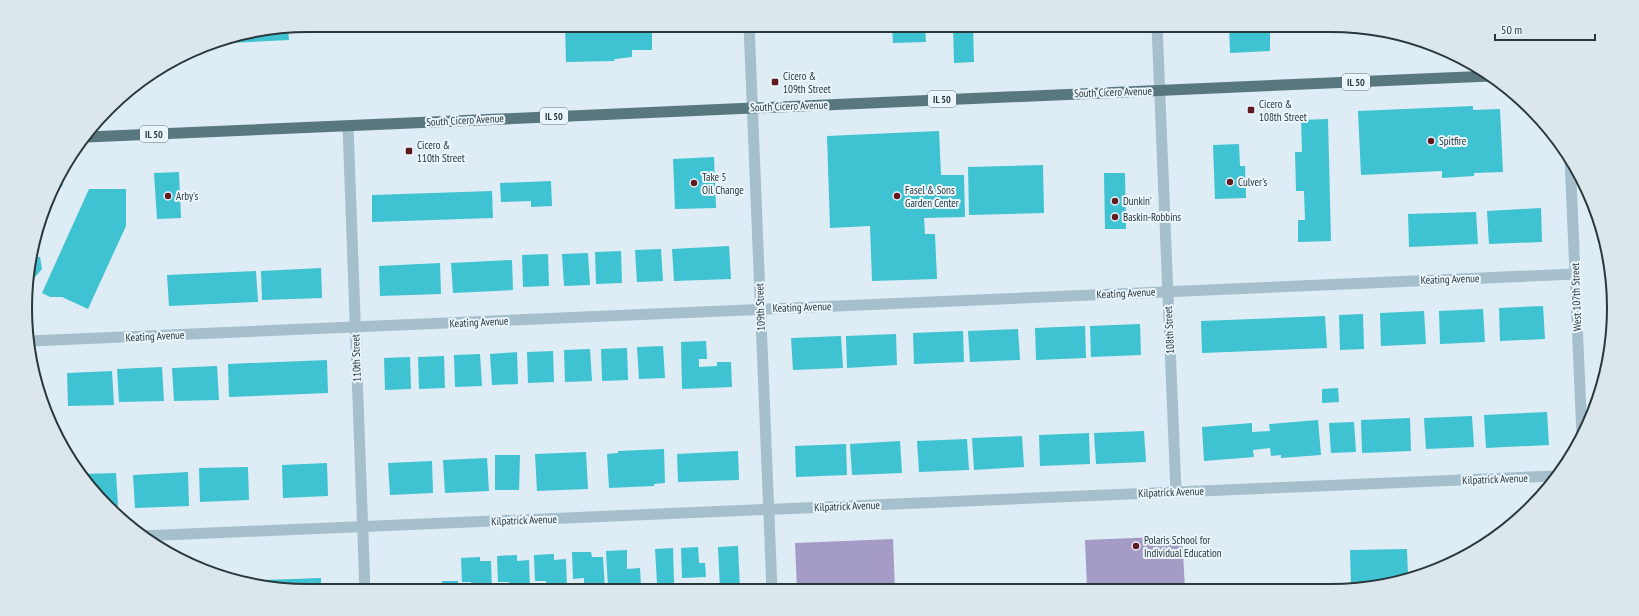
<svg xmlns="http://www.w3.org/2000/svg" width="1639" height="616" font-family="'PT Sans Narrow',sans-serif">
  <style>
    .green { fill: #a49cc6 }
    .building { fill: #3fc2d1 }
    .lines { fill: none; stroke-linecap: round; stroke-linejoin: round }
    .minor { stroke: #a5bfcc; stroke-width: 11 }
    .primary { stroke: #58777e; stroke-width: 11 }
    .poi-dot { fill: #611a1f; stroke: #ebf5fc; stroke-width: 1.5 }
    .labels { text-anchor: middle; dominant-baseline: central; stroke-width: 4; stroke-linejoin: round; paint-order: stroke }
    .shield { fill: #ebf5fc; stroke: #637175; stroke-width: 1 }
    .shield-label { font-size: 10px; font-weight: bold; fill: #29383b }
    .poi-label { font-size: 11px; fill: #29383b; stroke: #ebf5fc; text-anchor: start }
    .street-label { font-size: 11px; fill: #29383b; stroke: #ebf5fc }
    .rim { fill: none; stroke: #29383b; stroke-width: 2 }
  </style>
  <rect width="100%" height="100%" fill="#deecf5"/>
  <g class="green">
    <polygon points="1182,536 1185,589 1087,589 1085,540"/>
    <polygon points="893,539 895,590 797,590 795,543"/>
  </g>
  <g class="building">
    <polygon points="400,25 438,25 439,28 400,29"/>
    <polygon points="565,25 652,25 652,50 632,50 632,57 615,59 614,61 566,62"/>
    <polygon points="773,25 925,25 926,42 893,43 892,27 773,33"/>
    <polygon points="953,25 973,25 974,62 954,63"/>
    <polygon points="1229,25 1270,25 1270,51 1230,53"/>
    <polygon points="288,28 289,40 208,44 217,40"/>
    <polygon points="1473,106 1473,110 1500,109 1503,172 1474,173 1474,176 1442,178 1442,171 1361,175 1358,111"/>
    <polygon points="1328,119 1331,241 1298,242 1298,220 1305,220 1304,191 1296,191 1295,152 1302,152 1301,120"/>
    <polygon points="939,131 941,175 964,175 965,217 924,218 925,234 935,234 937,279 872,281 870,226 830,228 827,136"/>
    <polygon points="1239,144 1240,166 1245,166 1246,198 1215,199 1213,145"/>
    <polygon points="714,157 716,208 675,209 673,159"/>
    <polygon points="1043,165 1044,213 969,215 968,167"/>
    <polygon points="179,172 181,218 157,219 154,173"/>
    <polygon points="1104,173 1125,173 1126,229 1105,229"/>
    <polygon points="57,180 63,185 47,202"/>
    <polygon points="551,181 552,206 531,207 531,201 501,202 500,183"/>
    <polygon points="89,189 126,189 126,226 88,309 62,297 50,297 42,293"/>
    <polygon points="492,191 493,218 372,222 372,195"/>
    <polygon points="1541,208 1542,242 1489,244 1487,211"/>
    <polygon points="1476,212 1478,244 1409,247 1408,214"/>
    <polygon points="729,246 731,279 674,281 672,249"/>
    <polygon points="661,249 663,281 637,282 635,250"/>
    <polygon points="621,251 622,283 596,284 595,252"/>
    <polygon points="588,253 590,285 564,286 562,254"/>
    <polygon points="548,254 549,286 523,287 522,255"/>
    <polygon points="31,257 40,257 42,269 28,285 27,271"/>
    <polygon points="512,260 513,290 453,293 451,263"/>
    <polygon points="440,263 441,294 380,296 379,266"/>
    <polygon points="321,268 322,298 262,300 261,271"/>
    <polygon points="256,271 258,302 169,306 167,275"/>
    <polygon points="1543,306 1545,339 1500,341 1499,308"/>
    <polygon points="1483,309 1485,342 1440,344 1439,311"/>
    <polygon points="1424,311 1426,344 1381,346 1380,313"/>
    <polygon points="1363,314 1364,349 1340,350 1339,315"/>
    <polygon points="1325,316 1327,348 1202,353 1201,321"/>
    <polygon points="1140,324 1141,355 1091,357 1090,326"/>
    <polygon points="1085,326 1086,358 1036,360 1035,328"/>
    <polygon points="1018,329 1020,360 970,362 968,331"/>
    <polygon points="963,331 964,362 914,364 913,333"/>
    <polygon points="896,334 897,365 847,368 846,336"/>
    <polygon points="841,336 843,368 793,370 791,338"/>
    <polygon points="706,341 707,359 699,359 699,367 717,366 717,362 731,362 732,387 682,389 681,342"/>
    <polygon points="663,346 665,378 639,379 637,347"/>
    <polygon points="627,348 628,380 602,381 601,349"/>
    <polygon points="590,349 592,381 565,382 564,350"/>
    <polygon points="553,351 554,382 528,383 527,352"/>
    <polygon points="517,352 518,384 492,385 490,354"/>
    <polygon points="480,354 482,386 455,387 454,355"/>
    <polygon points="444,356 445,388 419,389 418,357"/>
    <polygon points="410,357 411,389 385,390 384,358"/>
    <polygon points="327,360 328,393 229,397 228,364"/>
    <polygon points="217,366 219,400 174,401 172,368"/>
    <polygon points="162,367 164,401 119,402 117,369"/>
    <polygon points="112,371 114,405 68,406 67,373"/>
    <polygon points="1338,388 1339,402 1322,403 1322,389"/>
    <polygon points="1547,412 1549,445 1486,448 1484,415"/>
    <polygon points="1472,416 1474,447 1426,449 1424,418"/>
    <polygon points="1410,418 1411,451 1362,453 1361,420"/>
    <polygon points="1318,420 1321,455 1281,458 1281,455 1271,456 1270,448 1253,450 1254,457 1204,461 1202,427 1252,423 1252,432 1270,431 1269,424"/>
    <polygon points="1354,422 1356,452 1331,453 1329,423"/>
    <polygon points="1144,431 1146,462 1096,464 1094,433"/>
    <polygon points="1089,433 1090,464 1040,466 1039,435"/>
    <polygon points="1022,436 1024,467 974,470 972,438"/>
    <polygon points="967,439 969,470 919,472 917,441"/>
    <polygon points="900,441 902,473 852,475 850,444"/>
    <polygon points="846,444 847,475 796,477 795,446"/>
    <polygon points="664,449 665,483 654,484 654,486 609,488 607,454 618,453 618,451"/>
    <polygon points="738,451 739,480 678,482 677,454"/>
    <polygon points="586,452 588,489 537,491 535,454"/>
    <polygon points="495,455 520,455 519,490 495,490"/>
    <polygon points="487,458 489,491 445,493 443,460"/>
    <polygon points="432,461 433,493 390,495 388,463"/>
    <polygon points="327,463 328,496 283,498 282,465"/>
    <polygon points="248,467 249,500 200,502 199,468"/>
    <polygon points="188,472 189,506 135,508 133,475"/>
    <polygon points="116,473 118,506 111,507 81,474"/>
    <polygon points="738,546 740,590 720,590 718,547"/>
    <polygon points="698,547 699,563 705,563 706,577 682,578 681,548"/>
    <polygon points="673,548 674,583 657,583 655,549"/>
    <polygon points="1407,549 1408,576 1368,589 1351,589 1350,550"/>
    <polygon points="627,550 627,569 640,568 641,586 608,587 606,551"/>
    <polygon points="572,552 591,552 592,557 603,557 605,590 584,590 584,578 573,579"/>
    <polygon points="554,554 554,560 566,559 567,590 546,590 546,581 535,581 534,555"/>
    <polygon points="517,555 517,561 529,560 530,590 510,591 509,582 498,582 497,556"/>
    <polygon points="480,557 480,561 491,561 492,591 472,591 471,582 462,582 461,558"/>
    <polygon points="321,578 321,591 264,585 263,580"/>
    <rect x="442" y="581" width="16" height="10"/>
  </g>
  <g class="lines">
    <g class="minor">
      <polyline points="749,25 772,590"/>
      <polyline points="1157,25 1176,492"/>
      <polyline points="348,126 365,591"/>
      <polyline points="1570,158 1582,436"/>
      <polyline points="30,341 1575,274"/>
      <polyline points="141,536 1554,476"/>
    </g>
    <polyline class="primary" points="87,137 1491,76"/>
  </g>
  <g class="poi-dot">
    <rect x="771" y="78" width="8" height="8" rx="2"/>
    <rect x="1247" y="106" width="8" height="8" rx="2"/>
    <circle cx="1431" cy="141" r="4"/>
    <rect x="405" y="147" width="8" height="8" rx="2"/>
    <circle cx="1230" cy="182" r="4"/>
    <circle cx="694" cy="183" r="4"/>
    <circle cx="168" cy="196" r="4"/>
    <circle cx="897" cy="196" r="4"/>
    <circle cx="1115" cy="201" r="4"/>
    <circle cx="1115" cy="217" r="4"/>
    <circle cx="1136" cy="546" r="4"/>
  </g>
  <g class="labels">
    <g class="shield">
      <rect x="1342" y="74" width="28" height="16" rx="3"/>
      <rect x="928" y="91" width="28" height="16" rx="3"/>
      <rect x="540" y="108" width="28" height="16" rx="3"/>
      <rect x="140" y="126" width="28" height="16" rx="3"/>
    </g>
    <g class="shield-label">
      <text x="1356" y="82">IL 50</text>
      <text x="942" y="99">IL 50</text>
      <text x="554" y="116">IL 50</text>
      <text x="154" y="134">IL 50</text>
    </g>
    <g class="poi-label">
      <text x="783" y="76">Cicero &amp;<tspan x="783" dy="13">109th Street</tspan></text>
      <text x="1259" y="104">Cicero &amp;<tspan x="1259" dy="13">108th Street</tspan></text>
      <text x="1439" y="141">Spitfire</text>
      <text x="417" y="145">Cicero &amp;<tspan x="417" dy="13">110th Street</tspan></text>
      <text x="702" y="177">Take 5<tspan x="702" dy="13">Oil Change</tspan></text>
      <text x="1238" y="182">Culver's</text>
      <text x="905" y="190">Fasel &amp; Sons<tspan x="905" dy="13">Garden Center</tspan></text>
      <text x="176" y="196">Arby's</text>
      <text x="1123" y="201">Dunkin'</text>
      <text x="1123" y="217">Baskin-Robbins</text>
      <text x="1144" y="540">Polaris School for<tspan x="1144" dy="13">Individual Education</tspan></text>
    </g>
    <g class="street-label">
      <text transform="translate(1113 92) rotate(-2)">South Cicero Avenue</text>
      <text transform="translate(789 106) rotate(-2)">South Cicero Avenue</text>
      <text transform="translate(465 120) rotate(-3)">South Cicero Avenue</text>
      <text transform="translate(1450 279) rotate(-2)">Keating Avenue</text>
      <text transform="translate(1126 293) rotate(-3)">Keating Avenue</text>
      <text transform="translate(1576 297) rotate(-92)">West 107th Street</text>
      <text transform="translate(760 307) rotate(-92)">109th Street</text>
      <text transform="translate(802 307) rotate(-2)">Keating Avenue</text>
      <text transform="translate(479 322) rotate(-3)">Keating Avenue</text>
      <text transform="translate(1169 330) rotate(-93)">108th Street</text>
      <text transform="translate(155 336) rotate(-3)">Keating Avenue</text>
      <text transform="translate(356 358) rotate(-92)">110th Street</text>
      <text transform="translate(1495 479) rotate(-2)">Kilpatrick Avenue</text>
      <text transform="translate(1171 492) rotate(-2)">Kilpatrick Avenue</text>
      <text transform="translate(847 506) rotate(-2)">Kilpatrick Avenue</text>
      <text transform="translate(524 520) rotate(-2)">Kilpatrick Avenue</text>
    </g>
  </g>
  <path d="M0 0H1639V616H0ZM308 32H1331A276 276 0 0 1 1607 308V308A276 276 0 0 1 1331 584H308A276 276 0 0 1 32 308V308A276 276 0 0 1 308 32Z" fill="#dbe6ed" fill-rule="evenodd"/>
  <path class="rim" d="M308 32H1331A276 276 0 0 1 1607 308V308A276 276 0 0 1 1331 584H308A276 276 0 0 1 32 308V308A276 276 0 0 1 308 32Z"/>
  <path d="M1495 34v6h100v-6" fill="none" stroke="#29383b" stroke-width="2"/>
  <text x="1501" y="34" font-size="12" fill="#29383b" stroke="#ebf5fc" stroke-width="3" paint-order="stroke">50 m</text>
</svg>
